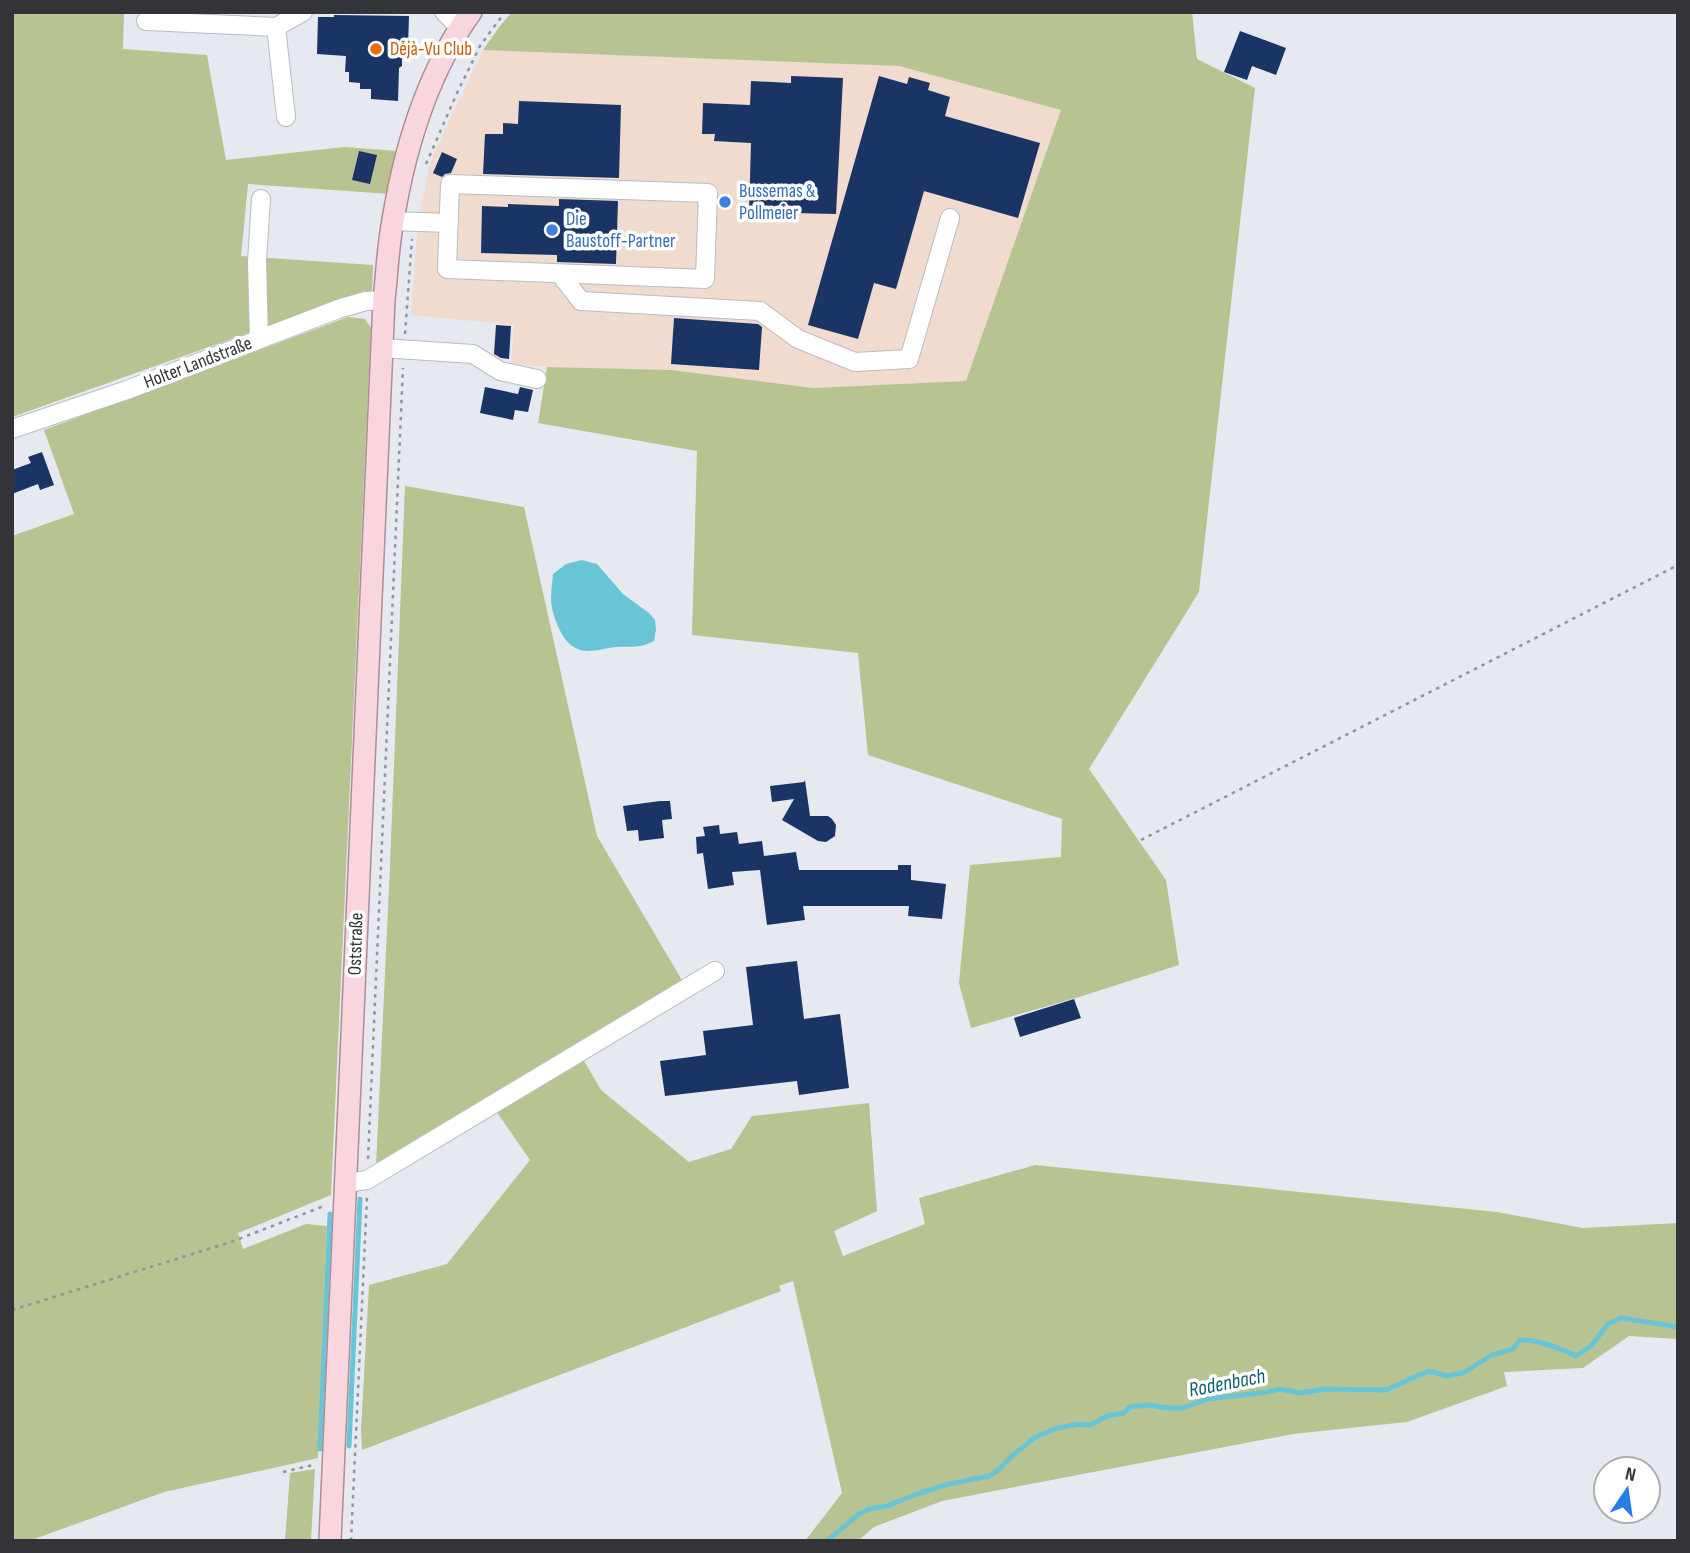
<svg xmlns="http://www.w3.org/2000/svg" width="1690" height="1553" font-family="'Sofia Sans Condensed',sans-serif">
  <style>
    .commercial { fill: #f1dace }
    .green { fill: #b7c390 }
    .water { fill: #69c5d6 }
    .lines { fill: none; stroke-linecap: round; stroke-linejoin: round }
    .stream { stroke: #69c5d6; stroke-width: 5 }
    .building { fill: #1a3565 }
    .minor-casing { stroke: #b8bcc2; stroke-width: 20 }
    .major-casing { stroke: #b18b95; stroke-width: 24 }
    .path { stroke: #919498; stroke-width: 2.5; stroke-dasharray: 3.5 5; stroke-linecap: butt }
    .minor { stroke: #fff; stroke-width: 18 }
    .major { stroke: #f9d6de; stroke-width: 21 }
    .food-dot { fill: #e8710a; stroke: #fff; stroke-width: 2.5 }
    .shop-dot { fill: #3f7fe0; stroke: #fff; stroke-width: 2.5 }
    .labels { text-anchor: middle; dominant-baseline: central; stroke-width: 7; stroke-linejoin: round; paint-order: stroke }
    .food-label { font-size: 19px; fill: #c56008; stroke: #fff; text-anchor: start }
    .shop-label { font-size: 19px; fill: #366cbe; stroke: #fff; text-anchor: start }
    .street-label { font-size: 19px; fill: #333437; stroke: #fff }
    .water-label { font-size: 21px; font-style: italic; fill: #0f5e6a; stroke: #fff }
  </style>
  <rect width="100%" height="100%" fill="#e6eaf0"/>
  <polygon class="commercial" points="483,50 899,66 1061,110 966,381 813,388 671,370 547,367 511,364 514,325 411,315 418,221 431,159"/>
  <g class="green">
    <polygon points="12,12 124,12 123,49 207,55 226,160 344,147 398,151 390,194 248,184 241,256 373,265 372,291 338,301 12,417"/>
    <polygon points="512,12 1192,12 1197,59 1255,88 1199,592 1089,769 1166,880 1179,965 1079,997 971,1028 959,983 970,865 1061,857 1062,819 868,755 858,653 692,635 697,451 538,423 547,367 671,370 813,388 966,381 1061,110 899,66 483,50 500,26"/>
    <polygon points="348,317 365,319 371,328 331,1195 238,1233 243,1249 306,1224 327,1226 318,1458 164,1492 29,1541 12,1541 12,536 74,514 44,430"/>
    <polygon points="405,486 524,507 597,836 683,982 376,1166 390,866"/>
    <polygon points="583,1059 601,1090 689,1162 731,1149 752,1116 869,1103 877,1211 834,1231 843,1256 925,1224 919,1198 1035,1165 1497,1212 1583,1228 1678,1223 1678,1339 1629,1336 1583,1368 1504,1372 1507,1386 1407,1422 1293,1434 942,1501 874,1527 858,1541 805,1541 842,1493 793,1281 779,1286 781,1291 362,1450 361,1430 369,1285 447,1264 530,1160 496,1111"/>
    <polygon points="315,1469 311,1541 285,1541 290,1473"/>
  </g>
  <path class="water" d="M 582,560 L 597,564 L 623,594 L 649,613 L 655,620 L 656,630 L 654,641 C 639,649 632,646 616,647 C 605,648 588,654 578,649 C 563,644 555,621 552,608 C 550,597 552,585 553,574 L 566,564 Z"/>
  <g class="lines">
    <g class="stream">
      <polyline points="349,1446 360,1199"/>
      <polyline points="320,1449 330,1214"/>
      <path d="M 827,1541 L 859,1514 L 869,1509 L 887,1506 L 917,1494 L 949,1484 L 989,1476 L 997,1471 L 1012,1456 L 1034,1438 L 1054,1429 L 1078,1424 L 1090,1425 L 1107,1416 L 1124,1413 L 1130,1407 L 1149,1405 L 1167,1408 L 1183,1408 L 1207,1399 L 1261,1393 L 1280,1389 L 1301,1393 L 1325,1389 L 1386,1390 L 1429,1371 L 1447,1376 L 1463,1373 L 1492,1355 L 1513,1349 L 1520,1340 C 1540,1340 1559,1348 1576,1356 L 1591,1346 L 1608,1324 L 1621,1318 L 1678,1327"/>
    </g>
  </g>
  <g class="building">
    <polygon points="334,15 409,16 408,48 402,48 402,66 399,68 398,101 371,99 371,89 360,89 360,83 349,82 349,72 345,72 346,56 317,54 318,17 334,17"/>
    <polygon points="1240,31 1286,48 1276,75 1252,66 1247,80 1224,72"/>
    <polygon points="791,76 843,78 836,214 749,212 751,143 714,141 715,134 702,134 703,103 750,105 751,81 791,83"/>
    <polygon points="879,76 907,84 909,77 930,83 928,90 950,97 945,116 1040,143 1018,218 924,191 896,289 874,283 858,339 808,325"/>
    <polygon points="519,101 621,105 619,178 483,174 485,134 503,134 503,123 518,124"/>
    <polygon points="359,151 377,155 370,184 352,180"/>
    <polygon points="442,152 457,159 451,173 445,174 442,177 433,173"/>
    <polygon points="559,199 618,201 616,264 557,262 557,255 481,253 482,206 508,207 508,204 559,206"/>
    <polygon points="674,318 758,324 762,327 759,370 671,364"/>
    <polygon points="496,325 511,326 509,359 501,358 494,354"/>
    <polygon points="485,387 518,394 520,387 533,390 528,412 515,410 513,420 480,413"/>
    <polygon points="42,452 54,485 40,490 38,484 12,494 12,470 31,463 28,457"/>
    <polygon points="805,780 810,816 828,816 832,819 836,825 835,836 826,842 818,841 782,820 794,799 772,802 770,786 804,782"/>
    <polygon points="660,801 670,801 672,819 662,820 664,838 639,841 638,830 627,831 623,806"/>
    <polygon points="719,825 720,834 737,832 739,844 762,841 764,856 796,852 799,870 898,870 898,865 911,865 911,880 946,884 942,919 908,916 909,906 803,906 805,920 767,925 760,870 732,872 734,885 708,889 703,853 697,854 696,837 705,836 703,827"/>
    <polygon points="797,961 804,1019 840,1014 849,1088 799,1095 797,1081 665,1096 660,1061 706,1055 703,1031 753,1025 746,967"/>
    <polygon points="1074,999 1081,1018 1020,1037 1014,1018"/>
  </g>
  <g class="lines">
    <g class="minor-casing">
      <g id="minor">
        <polyline points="444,12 460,28"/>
        <polyline points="146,21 276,27 303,12"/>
        <polyline points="276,27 286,117"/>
        <polygon points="450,184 708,193 705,279 447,269"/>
        <polyline points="392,221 449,223"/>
        <polyline points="560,274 581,301 760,311 798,339 855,362 909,359 950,218"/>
        <polyline points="259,339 257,262 261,199"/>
        <polyline points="382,348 473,354 500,371 537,379"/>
        <polyline points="12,429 127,390 341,308 366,301 384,300"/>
        <polyline points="346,1183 367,1180 715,971"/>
      </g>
    </g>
    <g class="major-casing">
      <path id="major" d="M 330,1541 L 384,300 C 387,273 388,246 393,220 C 405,147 427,73 471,12"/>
    </g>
    <g class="path">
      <polyline points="426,164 457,93 480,46 505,12"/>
      <polyline points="405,334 412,239"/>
      <polyline points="1141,840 1678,565"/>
      <polyline points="368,1159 403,368"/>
      <polyline points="12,1310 231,1242 324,1206"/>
      <polyline points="283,1472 313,1465"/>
      <polyline points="351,1541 367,1197"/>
    </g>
    <use href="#minor" class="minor"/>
    <use href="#major" class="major"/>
  </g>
  <circle class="food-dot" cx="376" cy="49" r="7"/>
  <g class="shop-dot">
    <circle cx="725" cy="202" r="7"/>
    <circle cx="552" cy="230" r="7"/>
  </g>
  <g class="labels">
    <g class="food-label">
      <text x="390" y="49">Déjà-Vu Club</text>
    </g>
    <g class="shop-label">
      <text x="739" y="191">Bussemas &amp;<tspan x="739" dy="22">Pollmeier</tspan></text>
      <text x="566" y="219">Die<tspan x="566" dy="22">Baustoff-Partner</tspan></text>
    </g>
    <g class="street-label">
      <text transform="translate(198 363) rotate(-21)">Holter Landstraße</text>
      <text transform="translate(356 944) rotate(-88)">Oststraße</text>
    </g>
    <g class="water-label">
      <text transform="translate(1227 1383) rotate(-11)">Rodenbach</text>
    </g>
  </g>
  <rect width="1690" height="1553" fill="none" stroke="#333437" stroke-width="28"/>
  <g transform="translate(1627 1490) rotate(13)"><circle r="33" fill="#ffffff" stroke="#adaeaf" stroke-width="2"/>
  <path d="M0-5L12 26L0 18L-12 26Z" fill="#287de7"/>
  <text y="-10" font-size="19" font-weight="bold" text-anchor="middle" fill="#333437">N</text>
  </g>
</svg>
